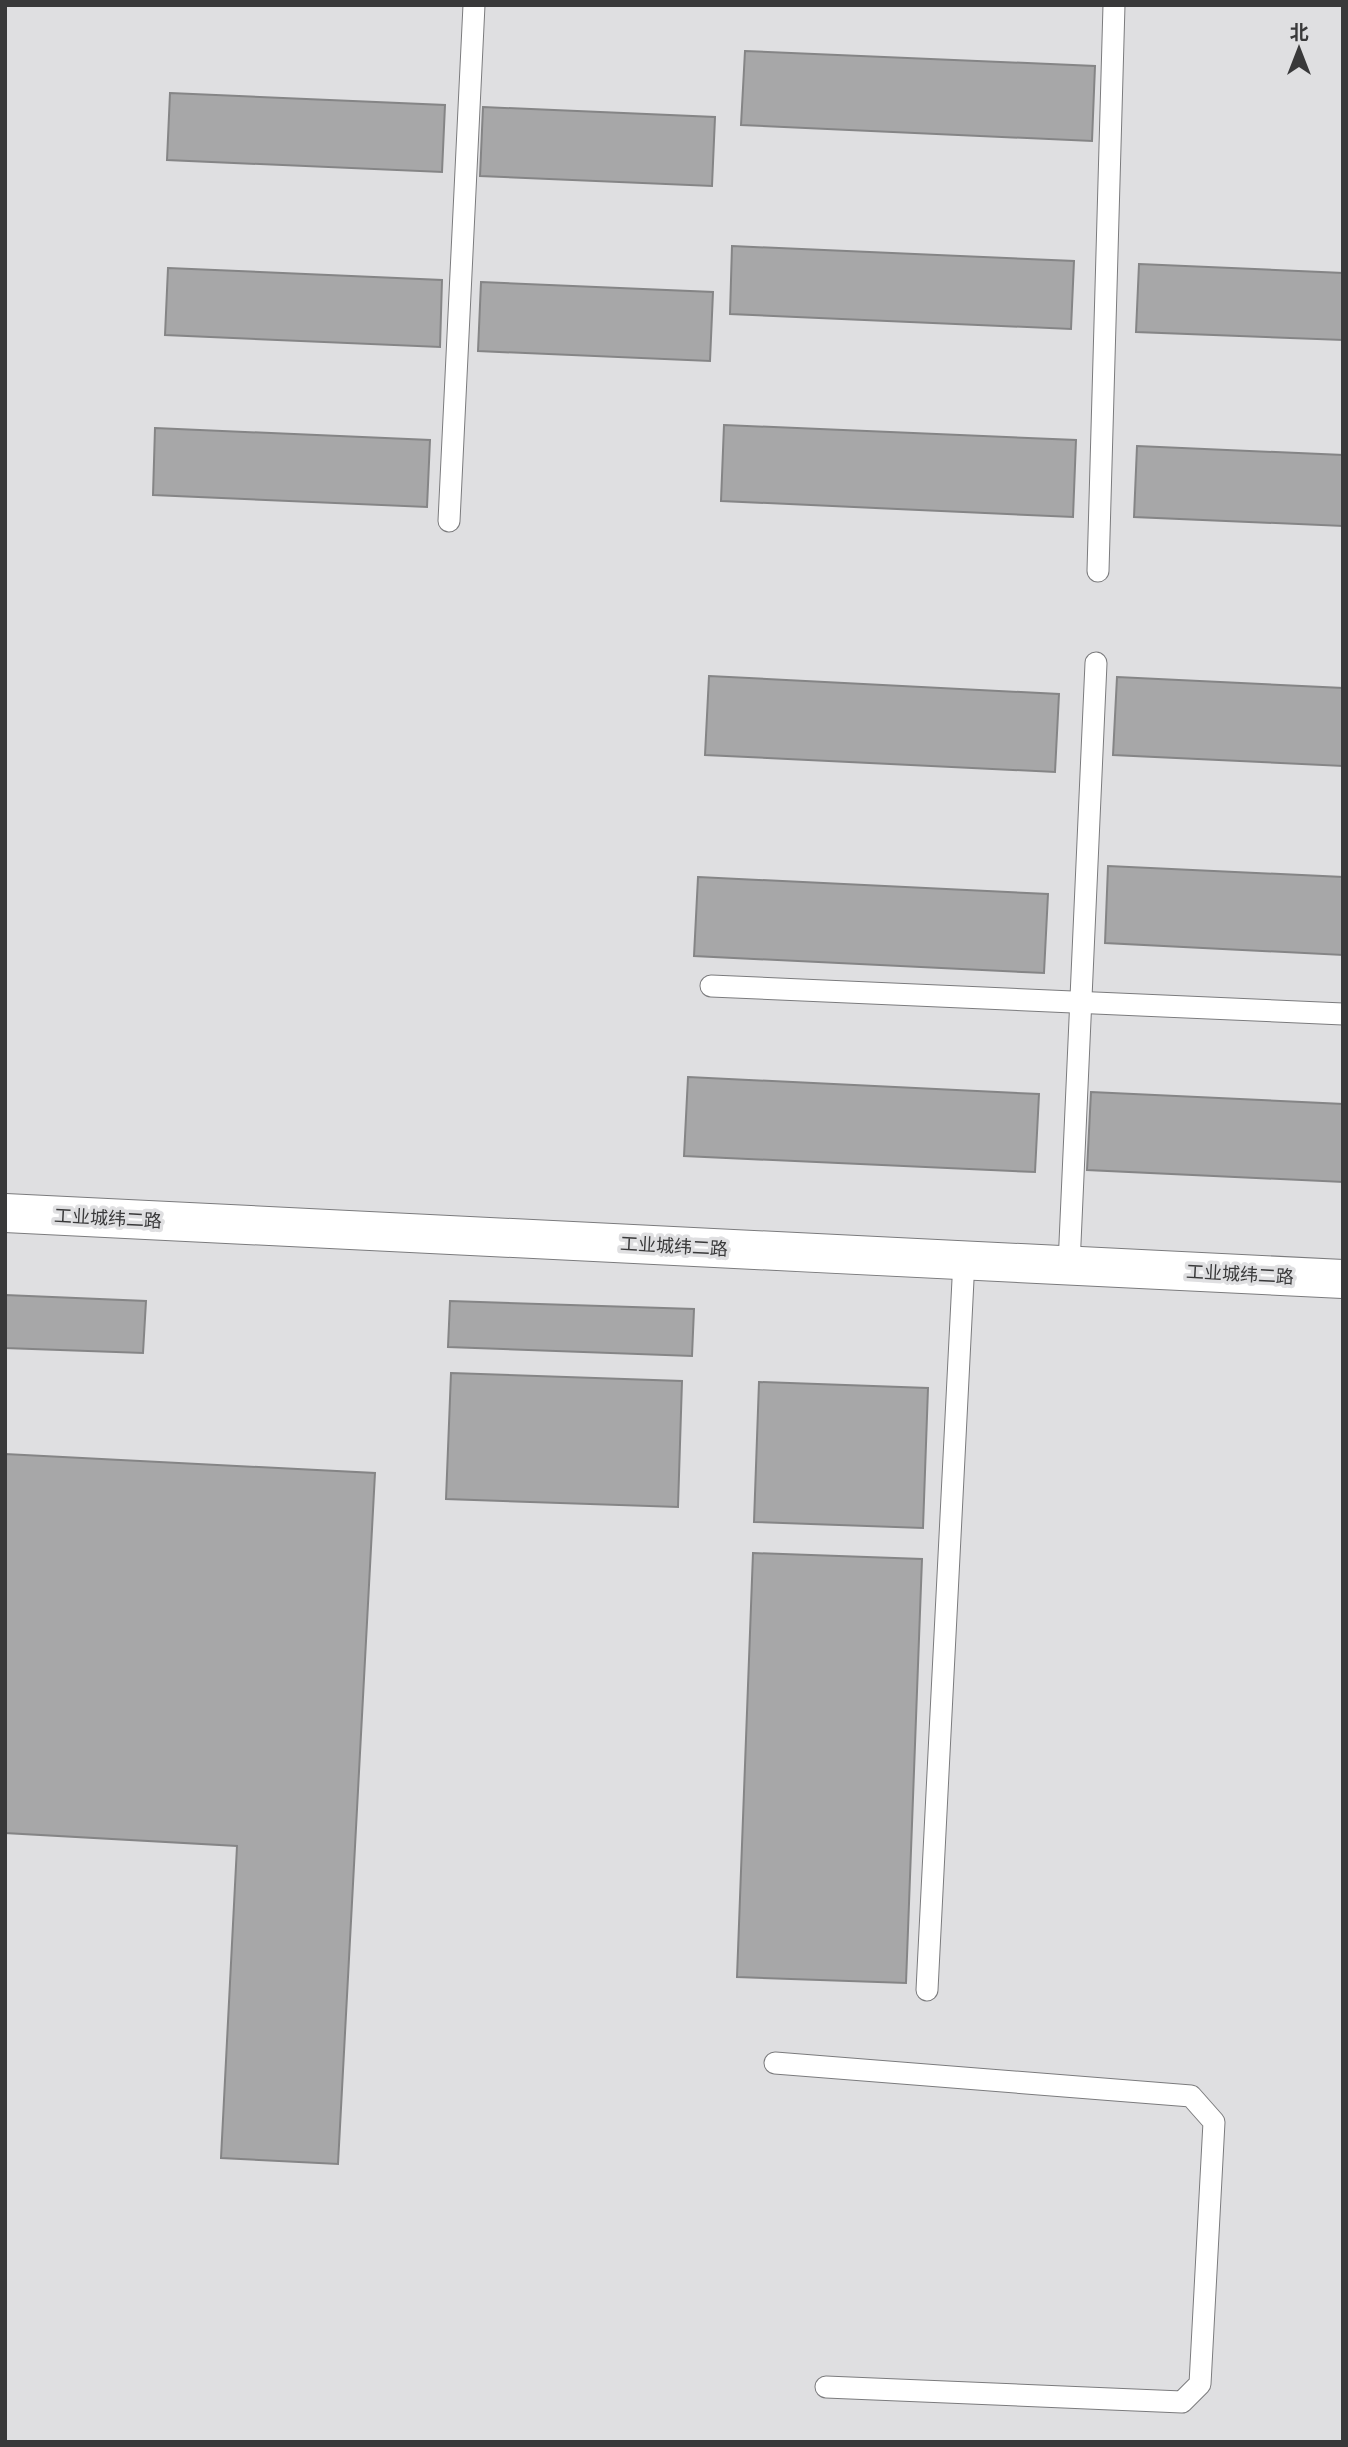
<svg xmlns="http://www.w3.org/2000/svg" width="1348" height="2447" font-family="'Roboto Serif','Noto Sans SC',serif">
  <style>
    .building { fill: #a7a7a8; stroke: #858586; stroke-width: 2 }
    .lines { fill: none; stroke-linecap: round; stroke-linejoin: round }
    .service-casing { stroke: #7b7b7d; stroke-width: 23 }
    .tertiary-casing { stroke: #7b7b7d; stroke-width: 40 }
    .service { stroke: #fff; stroke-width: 21 }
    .tertiary { stroke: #fff; stroke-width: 38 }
    .labels { text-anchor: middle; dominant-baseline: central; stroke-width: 7; stroke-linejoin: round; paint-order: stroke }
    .street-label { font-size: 18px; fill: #39393a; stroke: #dfdfe1 }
  </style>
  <rect width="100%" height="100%" fill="#dfdfe1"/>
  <g class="building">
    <polygon points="745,51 1095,66 1092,141 741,125"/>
    <polygon points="170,93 445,105 442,172 167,160"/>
    <polygon points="483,107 715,117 712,186 480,176"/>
    <polygon points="732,246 1074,261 1071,329 730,314"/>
    <polygon points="1139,264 1343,273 1343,340 1136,332"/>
    <polygon points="168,268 442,280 440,347 165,335"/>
    <polygon points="481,282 713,292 710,361 478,351"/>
    <polygon points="724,425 1076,440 1073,517 721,501"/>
    <polygon points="155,428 430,440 427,507 153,495"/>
    <polygon points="1137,446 1343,455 1343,526 1134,517"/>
    <polygon points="709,676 1059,694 1055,772 705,755"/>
    <polygon points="1117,677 1343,688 1343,766 1113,755"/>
    <polygon points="1108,866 1343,877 1343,955 1105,943"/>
    <polygon points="698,877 1048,894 1044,973 694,956"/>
    <polygon points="688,1077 1039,1094 1035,1172 684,1156"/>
    <polygon points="1091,1092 1343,1104 1343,1182 1087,1170"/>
    <polygon points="5,1295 146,1301 143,1353 5,1348"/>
    <polygon points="450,1301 694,1309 692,1356 448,1347"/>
    <polygon points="451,1373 682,1381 678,1507 446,1499"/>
    <polygon points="759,1382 928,1388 923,1528 754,1522"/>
    <polygon points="5,1454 375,1473 338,2164 221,2158 237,1846 5,1833"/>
    <polygon points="753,1553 922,1559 906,1983 737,1977"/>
  </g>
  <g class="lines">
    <g class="service-casing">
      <g id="service">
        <polyline points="449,521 474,5"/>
        <polyline points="1098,571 1114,5"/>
        <polyline points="711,986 1343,1014"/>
        <polyline points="1069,1265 1096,663"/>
        <polyline points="927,1990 964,1260"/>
        <polyline points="775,2063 1191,2096 1214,2122 1200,2384 1182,2402 826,2387"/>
      </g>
    </g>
    <g class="tertiary-casing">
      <polyline id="tertiary" points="5,1213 1343,1279"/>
    </g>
    <use href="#service" class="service"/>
    <use href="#tertiary" class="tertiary"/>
  </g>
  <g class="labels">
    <g class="street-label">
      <text transform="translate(108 1218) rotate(3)">工业城纬二路</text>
      <text transform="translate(674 1246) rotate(3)">工业城纬二路</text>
      <text transform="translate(1240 1274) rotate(3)">工业城纬二路</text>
    </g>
  </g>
  <rect width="1348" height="2447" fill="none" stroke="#39393a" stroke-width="14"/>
  <g transform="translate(1299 49)" stroke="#dfdfe1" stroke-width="5" paint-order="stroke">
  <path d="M0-5L12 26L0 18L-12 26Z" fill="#39393a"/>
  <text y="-10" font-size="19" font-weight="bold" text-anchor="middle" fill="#39393a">北</text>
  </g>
</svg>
